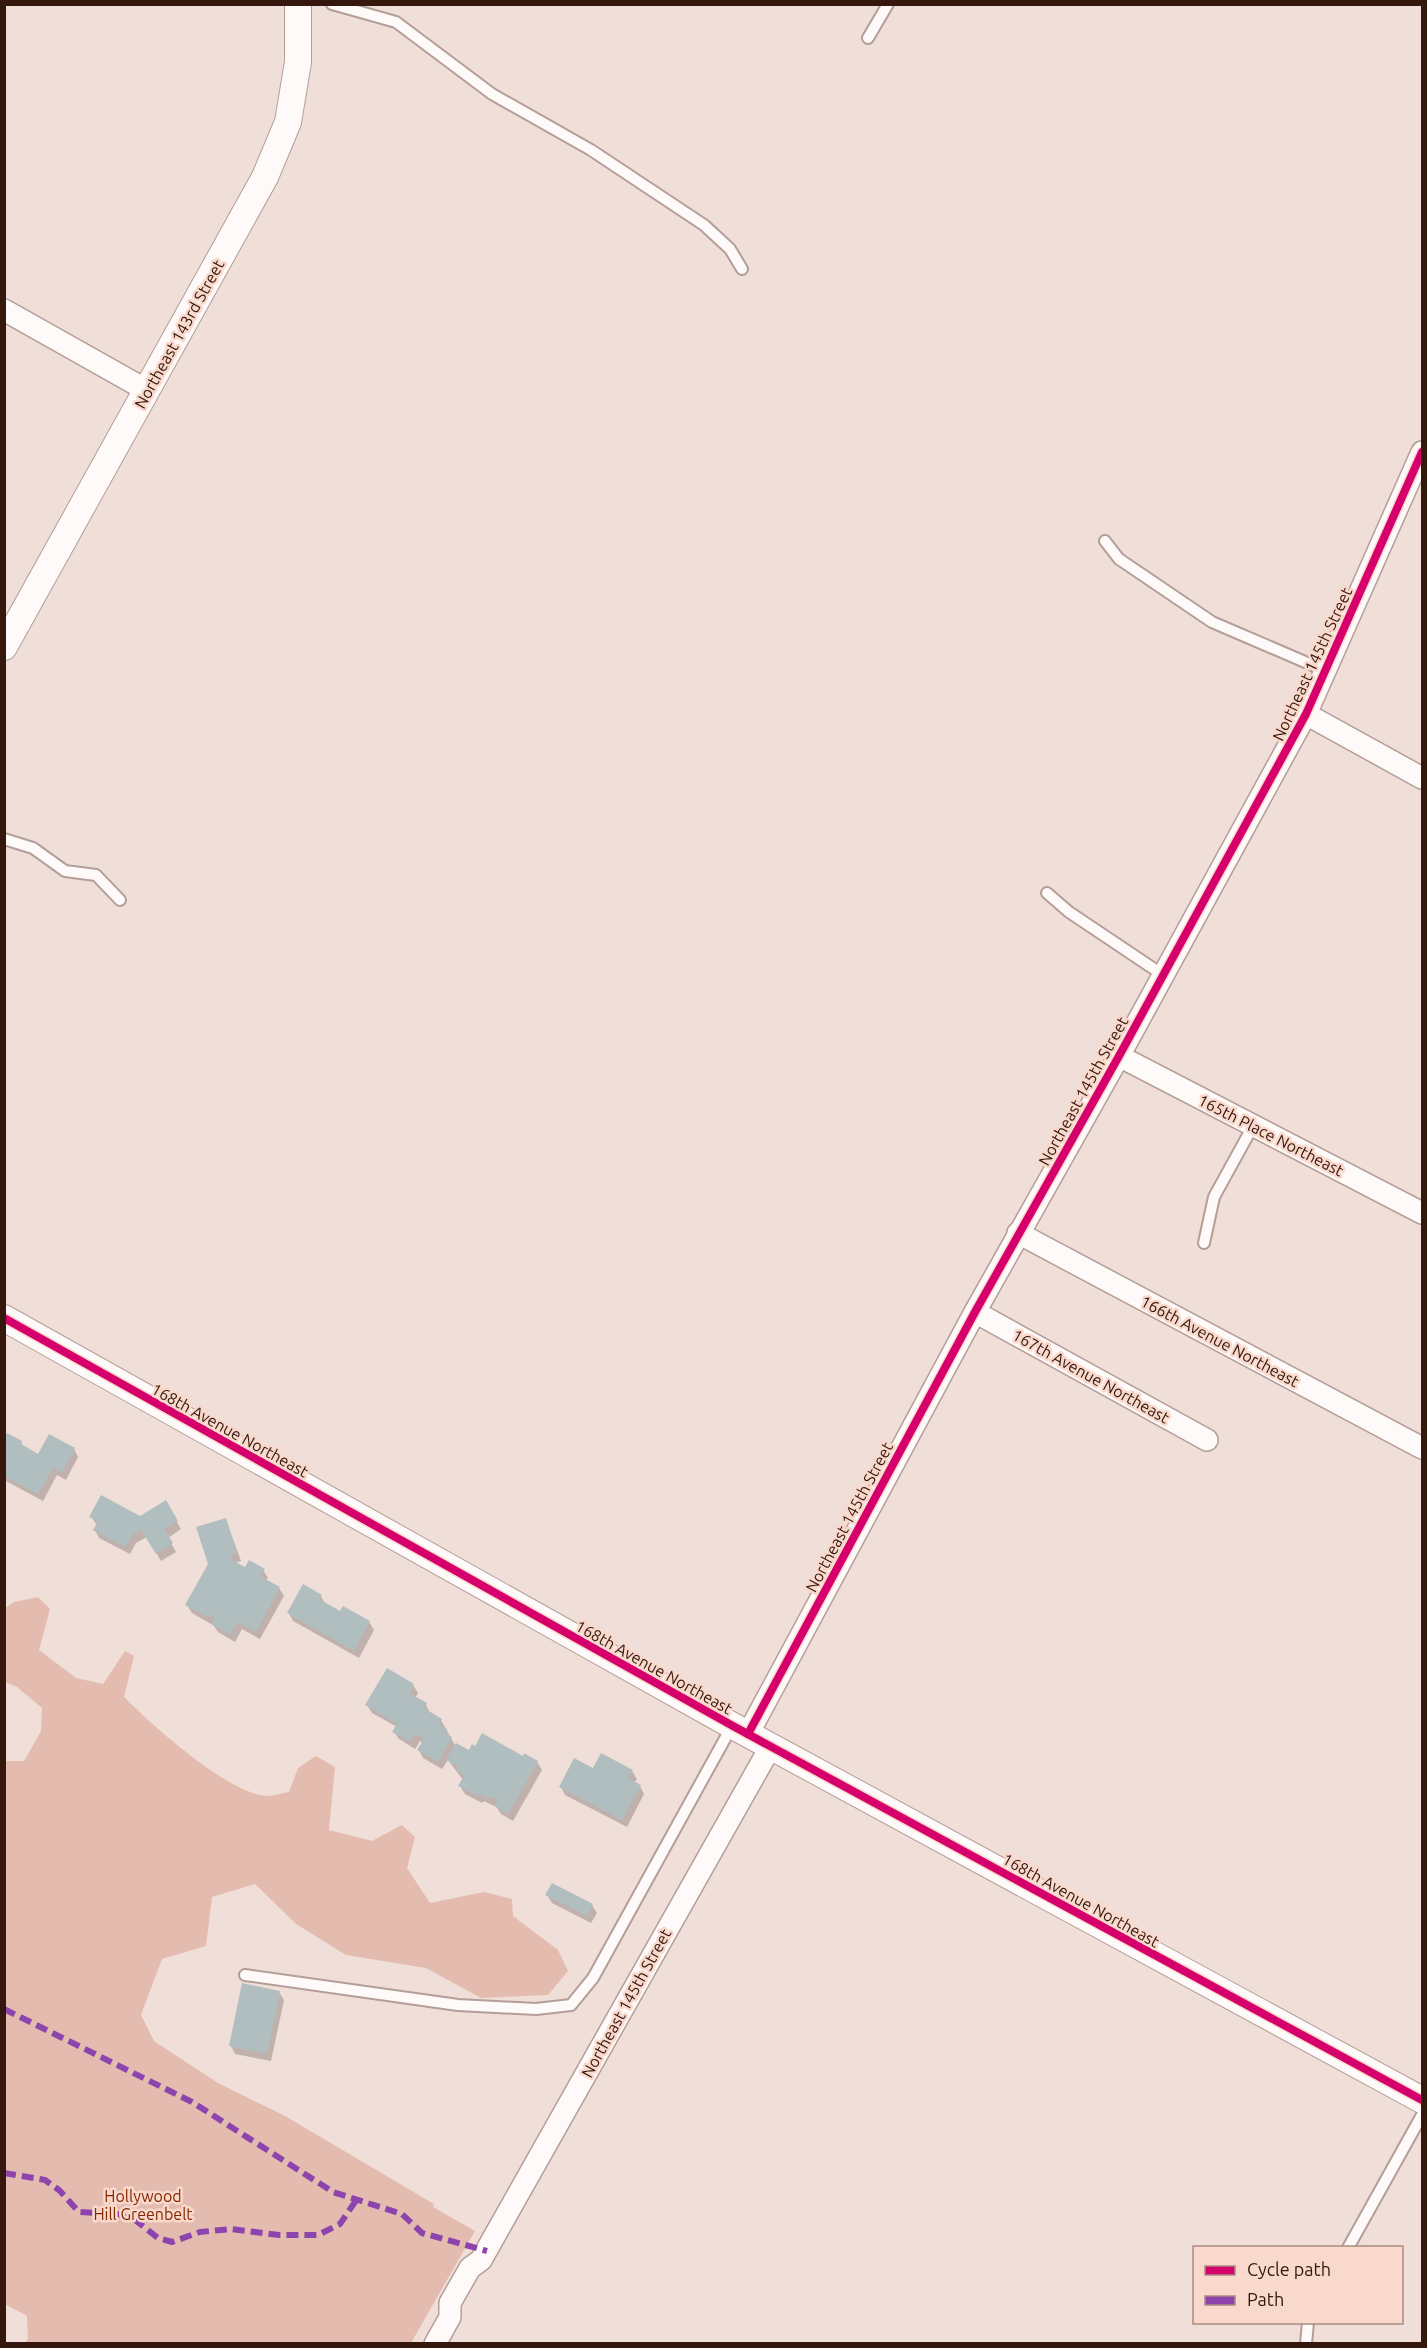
<svg xmlns="http://www.w3.org/2000/svg" width="1427" height="2348" font-family="Ubuntu,sans-serif">
  <style>
    .green { fill: #e3bcaf }
    .shadow { fill: #0003 }
    .building { fill: #b1bec0 }
    .lines { fill: none; stroke-linecap: round; stroke-linejoin: round }
    .service-casing { stroke: #b49e97; stroke-width: 14 }
    .minor-casing { stroke: #b49e97; stroke-width: 24 }
    .tertiary-casing { stroke: #b49e97; stroke-width: 28 }
    .service { stroke: #fdfaf9; stroke-width: 10 }
    .minor { stroke: #fdfaf9; stroke-width: 21 }
    .tertiary { stroke: #fdfaf9; stroke-width: 26 }
    .quiet { stroke: #8e44ad; stroke-width: 6; stroke-dasharray: 12 6; stroke-linecap: butt }
    .cycleway-casing { stroke: #fad9cd; stroke-width: 11 }
    .cycleway { stroke: #d6006c; stroke-width: 8 }
    .labels { text-anchor: middle; dominant-baseline: central; stroke-width: 5; stroke-linejoin: round; paint-order: stroke }
    .street-label { font-size: 16px; fill: #35170d; stroke: #fad9cd }
    .park-label { font-size: 16px; fill: #862800; stroke: #fad9cd }
  </style>
  <rect width="100%" height="100%" fill="#f0ded8"/>
  <path class="green" d="M 38,1597 L 50,1609 L 39,1650 L 76,1678 L 103,1684 L 125,1651 L 134,1656 L 124,1697 C 151,1724 228,1794 267,1796 C 274,1796 282,1793 289,1792 L 298,1768 L 316,1756 L 335,1767 L 329,1830 L 372,1841 L 402,1825 L 415,1837 L 407,1868 L 430,1903 L 484,1892 L 512,1899 L 513,1916 L 558,1950 L 568,1971 L 548,1995 L 481,1998 L 426,1968 L 346,1955 L 296,1924 L 255,1884 L 212,1897 L 206,1946 L 162,1959 L 141,2015 L 154,2041 L 218,2083 L 285,2116 L 434,2204 L 433,2207 L 475,2231 L 411,2343 L 25,2343 L 28,2339 L 27,2316 L 5,2304 L 5,1761 L 24,1761 L 41,1731 L 42,1708 L 17,1687 L 5,1682 L 4,1609 L 14,1602 Z"/>
  <g class="shadow">
    <polygon points="4,1441 21,1442 24,1448 39,1456 74,1449 78,1457 66,1480 57,1475 43,1501 4,1480"/>
    <polygon points="165,1502 181,1529 168,1538 176,1552 161,1561 147,1537 136,1543 130,1554 99,1538 95,1530 97,1525 91,1517 140,1518"/>
    <polygon points="226,1520 241,1561 235,1563 246,1569 263,1570 268,1578 266,1581 279,1588 284,1596 260,1639 242,1629 235,1642 218,1632 212,1623 211,1624 192,1613 187,1605 209,1565"/>
    <polygon points="321,1596 325,1604 340,1613 343,1608 369,1622 374,1630 359,1658 293,1621 289,1613"/>
    <polygon points="413,1685 418,1693 415,1698 426,1705 430,1713 441,1720 456,1747 469,1752 523,1758 525,1755 537,1762 542,1770 513,1821 501,1814 495,1805 494,1806 484,1801 482,1803 465,1794 460,1786 463,1780 448,1760 442,1769 423,1758 419,1750 423,1743 420,1741 415,1749 399,1739 394,1732 397,1727 372,1713 367,1705"/>
    <polygon points="594,1770 632,1771 637,1779 634,1783 640,1786 644,1794 627,1827 565,1795 561,1787"/>
    <polygon points="547,1895 592,1905 597,1913 591,1923 552,1903"/>
    <polygon points="279,1992 284,2000 271,2061 235,2054 231,2046"/>
  </g>
  <g class="building">
    <polygon points="7,1433 22,1441 21,1444 38,1454 49,1434 75,1448 62,1473 53,1468 38,1494 4,1476 4,1438"/>
    <polygon points="101,1495 140,1516 166,1500 178,1521 164,1529 173,1543 156,1554 141,1530 132,1535 125,1547 93,1530 98,1521 89,1517"/>
    <polygon points="226,1518 237,1553 230,1555 232,1560 245,1567 249,1560 265,1569 260,1576 280,1587 256,1632 238,1622 230,1635 211,1624 215,1617 209,1614 207,1617 185,1605 208,1564 196,1527"/>
    <polygon points="303,1584 322,1595 319,1599 340,1611 343,1606 370,1621 354,1651 287,1613"/>
    <polygon points="387,1668 414,1684 409,1693 427,1703 424,1708 442,1719 439,1724 447,1729 445,1733 452,1737 438,1762 417,1750 424,1739 415,1734 410,1742 392,1732 397,1724 365,1705"/>
    <polygon points="482,1733 523,1756 524,1753 538,1761 508,1814 494,1806 498,1800 491,1796 490,1799 479,1794 478,1796 458,1786 464,1776 457,1771 459,1767 446,1760 456,1743 469,1750 472,1744 475,1746"/>
    <polygon points="601,1753 633,1770 628,1778 641,1785 622,1820 559,1787 574,1758 593,1768"/>
    <polygon points="552,1883 593,1904 587,1916 545,1895"/>
    <polygon points="242,1983 280,1991 267,2054 229,2046"/>
  </g>
  <g class="lines">
    <g class="service-casing">
      <g id="service">
        <polyline points="332,4 396,22 492,94 591,150 704,225 730,249 742,269"/>
        <polyline points="868,38 888,4"/>
        <polyline points="1105,541 1119,559 1212,622 1326,671"/>
        <polyline points="4,839 33,848 65,871 96,875 120,900"/>
        <polyline points="1047,893 1069,912 1163,975"/>
        <polyline points="1204,1243 1214,1197 1253,1126"/>
        <polyline points="245,1975 458,2005 536,2009 571,2005 593,1978 732,1726"/>
        <polyline points="1348,2248 1422,2115"/>
        <polyline points="1306,2344 1308,2322"/>
      </g>
    </g>
    <g class="minor-casing">
      <g id="minor">
        <polyline points="4,310 148,391"/>
        <polyline points="1306,714 1422,778"/>
        <polyline points="1119,1056 1422,1213"/>
        <polyline points="1018,1233 1422,1448"/>
        <polyline points="975,1312 1207,1440"/>
        <polyline points="748,1734 975,1312 1119,1056 1306,714 1422,452"/>
        <polyline points="435,2344 450,2317 450,2303 470,2268 481,2260 771,1746"/>
      </g>
    </g>
    <g class="tertiary-casing">
      <g id="tertiary">
        <polyline points="4,647 265,177 288,122 298,62 298,4"/>
        <polyline points="4,1318 733,1726 1422,2100"/>
      </g>
    </g>
    <use href="#service" class="service"/>
    <use href="#minor" class="minor"/>
    <use href="#tertiary" class="tertiary"/>
    <g class="quiet">
      <polyline points="4,2009 192,2102 333,2192 402,2214 422,2233 487,2251"/>
      <polyline points="4,2173 45,2180 59,2190 79,2212 117,2214 135,2220 158,2238 172,2242 200,2232 231,2229 279,2235 318,2235 340,2224 357,2199"/>
    </g>
    <g class="cycleway-casing">
      <g id="cycleway">
        <polyline points="4,1318 733,1726 1422,2100"/>
        <polyline points="748,1734 975,1312 1119,1056 1306,714 1422,452"/>
      </g>
    </g>
    <use href="#cycleway" class="cycleway"/>
  </g>
  <g class="labels">
    <g class="street-label">
      <text transform="translate(179 334) rotate(-61)">Northeast 143rd Street</text>
      <text transform="translate(1312 664) rotate(-65)">Northeast 145th Street</text>
      <text transform="translate(1083 1091) rotate(-61)">Northeast 145th Street</text>
      <text transform="translate(1271 1135) rotate(27)">165th Place Northeast</text>
      <text transform="translate(1220 1341) rotate(28)">166th Avenue Northeast</text>
      <text transform="translate(1091 1376) rotate(29)">167th Avenue Northeast</text>
      <text transform="translate(230 1430) rotate(29)">168th Avenue Northeast</text>
      <text transform="translate(849 1517) rotate(-62)">Northeast 145th Street</text>
      <text transform="translate(654 1667) rotate(29)">168th Avenue Northeast</text>
      <text transform="translate(1081 1900) rotate(29)">168th Avenue Northeast</text>
      <text transform="translate(626 2003) rotate(-61)">Northeast 145th Street</text>
    </g>
    <g class="park-label">
      <text x="143" y="2196">Hollywood<tspan x="143" dy="18">Hill Greenbelt</tspan></text>
    </g>
  </g>
  <rect width="1427" height="2348" fill="none" stroke="#35170d" stroke-width="12"/>
  <rect x="1193" y="2246" width="210" height="78" fill="#fad9cd" stroke="#ab8b80" stroke-width="1.5"/>
  <rect x="1205" y="2266" width="30" height="9" fill="#d6006c" stroke="#ab8b80" stroke-width="1.5"/>
  <text x="1247" y="2276" font-size="18" fill="#35170d">Cycle path</text>
  <rect x="1205" y="2296" width="30" height="9" fill="#8e44ad" stroke="#ab8b80" stroke-width="1.5"/>
  <text x="1247" y="2306" font-size="18" fill="#35170d">Path</text>
</svg>
